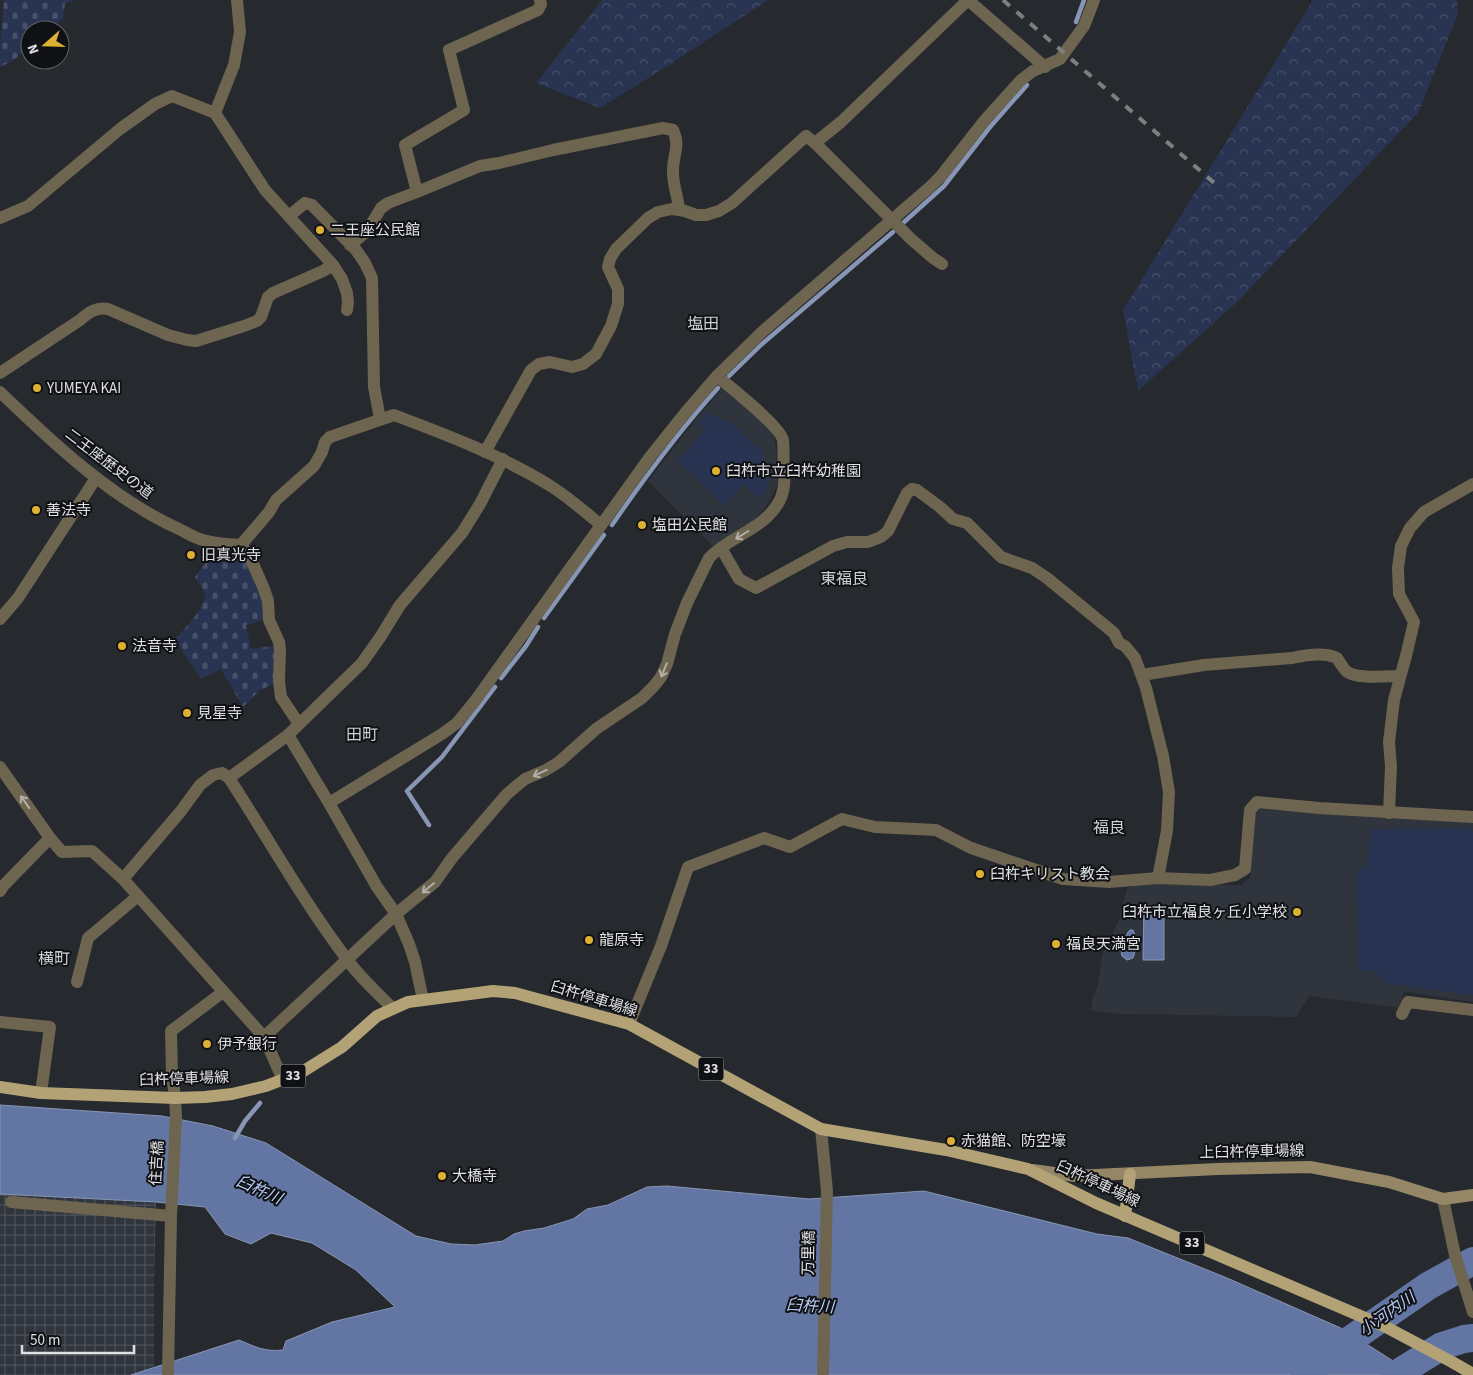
<svg xmlns="http://www.w3.org/2000/svg" width="1473" height="1375" font-family="'Source Sans 3','Noto Sans JP',sans-serif">
  <style>
    .built { fill: #2f343d }
    .industrial { fill: url(#industrial-grid) }
    .forest { fill: url(#forest-crowns) }
    .cemetery { fill: url(#cemetery-stones) }
    .pitch { fill: #283451 }
    .water { fill: #6376a3; stroke: #8896b6 }
    .lines { fill: none; stroke-linecap: round; stroke-linejoin: round }
    .stream { stroke: #8896b6; stroke-width: 4.5 }
    .river { stroke: #6376a3; stroke-width: 28 }
    .minor { stroke: #6e6550; stroke-width: 12 }
    .tertiary { stroke: #6e6550; stroke-width: 12 }
    .secondary { stroke: #958766; stroke-width: 12 }
    .primary { stroke: #b3a276; stroke-width: 12 }
    .rail { stroke: #7c7e82; stroke-width: 4; stroke-dasharray: 9 9; stroke-linecap: butt }
    .oneway { stroke: #b2afa9 }
    .poi-dot { fill: #ddb133; stroke: #101114; stroke-width: 2 }
    .labels { text-anchor: middle; dominant-baseline: central; stroke-width: 4; stroke-linejoin: round; paint-order: stroke }
    .shield { fill: #101114; stroke: #a1a2a6; stroke-width: 1 }
    .shield-label { font-size: 14px; font-weight: bold; fill: #dfe0e4 }
    .poi-label { font-size: 15px; fill: #dfe0e4; stroke: #101114; text-anchor: start }
    .street-label { font-size: 15px; fill: #dfe0e4; stroke: #101114 }
    .neighbourhood-label { font-size: 16px; fill: #cccfd6; stroke: #101114 }
    .water-label { font-size: 16px; font-style: italic; fill: #b9ccf6; stroke: #101114 }
  </style>
  <defs>
    <pattern id="industrial-grid" width="8" height="8" patternUnits="userSpaceOnUse" patternTransform="scale(1.25)"><rect width="8" height="8" fill="#2f343d"/><path d="M0 4h8M4 0v8" fill="none" stroke="#4d5159"/></pattern>
    <pattern id="forest-crowns" width="20" height="18" patternUnits="userSpaceOnUse" patternTransform="scale(1.25)"><rect width="20" height="18" fill="#283451"/><path d="M2 6a3 3 0 1 1 6 0M12 15a3 3 0 1 1 6 0" fill="none" stroke="#47516a"/></pattern>
    <pattern id="cemetery-stones" width="16" height="16" patternUnits="userSpaceOnUse" patternTransform="scale(1.25)"><rect width="16" height="16" fill="#283451"/><path d="M2 7V4a2 2 0 0 1 4 0v3zM10 15v-3a2 2 0 0 1 4 0v3z" fill="#47516a"/></pattern>
  </defs>
  <rect width="100%" height="100%" fill="#26292e"/>
  <g class="built">
    <polygon points="723,387 771,429 774,437 776,447 778,484 771,498 762,512 743,529 715,548 648,481 698,417"/>
    <polygon points="1256,809 1473,820 1473,1002 1406,992 1403,993 1399,1008 1309,996 1296,1017 1121,1014 1091,1011 1093,996 1097,988 1102,957 1107,942 1118,923 1127,888 1133,886 1149,884 1241,885 1250,878"/>
  </g>
  <polygon class="industrial" points="0,1194 156,1202 154,1283 154,1368 131,1375 0,1375"/>
  <g class="forest">
    <polygon points="602,0 768,0 669,65 600,108 536,83"/>
    <polygon points="1313,0 1457,0 1458,14 1418,113 1237,302 1138,391 1123,310"/>
  </g>
  <g class="cemetery">
    <polygon points="4,0 76,0 65,3 63,19 49,30 30,30 30,45 14,60 0,67 0,47"/>
    <path d="M 236,552 L 241,555 L 245,560 L 259,592 L 262,602 L 263,620 L 246,625 L 251,649 L 274,646 L 274,684 L 260,690 L 243,707 L 221,669 L 201,679 L 175,640 C 186,626 202,612 206,595 L 195,577 L 206,562 L 218,561 L 220,554 Z"/>
  </g>
  <g class="pitch">
    <polygon points="707,413 730,422 762,451 768,486 760,499 745,484 724,506 678,461 705,430 698,423"/>
    <polygon points="1468,828 1473,832 1473,995 1385,983 1376,972 1358,970 1357,872 1367,865 1371,829"/>
  </g>
  <g class="water">
    <polygon points="1144,905 1164,906 1164,960 1143,960"/>
    <path d="M 1130,930 L 1133,930 C 1137,937 1136,951 1133,958 L 1127,960 L 1122,956 L 1121,950 L 1128,932 Z"/>
    <path d="M 0,1105 L 162,1116 L 213,1126 L 266,1143 L 416,1236 L 451,1244 L 475,1245 L 503,1241 L 514,1234 L 524,1231 L 544,1228 L 573,1219 L 587,1209 L 608,1205 L 647,1187 L 667,1186 L 809,1199 L 924,1191 L 1097,1234 L 1128,1238 L 1227,1278 L 1343,1329 L 1415,1375 L 131,1375 L 239,1340 C 256,1347 264,1352 283,1350 L 286,1341 L 332,1322 L 395,1307 L 356,1270 L 312,1243 L 271,1233 L 251,1244 L 225,1234 L 205,1207 L 156,1202 L 0,1194 Z"/>
  </g>
  <g class="lines">
    <g class="stream">
      <polyline points="1076,22 1084,0"/>
      <polyline points="903,223 944,186 990,127 1027,85"/>
      <polyline points="729,376 762,344 893,232"/>
      <path d="M 612,525 C 645,477 679,431 718,388"/>
      <polyline points="544,618 604,535"/>
      <polyline points="501,678 526,646 538,627"/>
      <polyline points="429,825 407,791 442,757 495,687"/>
      <polyline points="235,1138 245,1121 260,1103"/>
    </g>
    <g class="river">
      <polyline points="1305,1375 1334,1351 1428,1286 1473,1261"/>
      <polyline points="1395,1375 1442,1346 1464,1339 1473,1338"/>
    </g>
    <g class="minor">
      <polyline points="215,113 234,65 240,32 237,0"/>
      <path d="M 417,192 L 480,166 L 499,163 L 553,150 L 663,128 L 673,130 C 681,147 672,156 673,173 C 673,185 678,197 679,209"/>
      <polyline points="289,216 305,203 312,205 356,250 365,263 372,278 374,387 380,419"/>
      <polyline points="0,218 28,206 120,129 155,104 172,96 215,113 265,190 333,265 342,279 347,293 348,302 347,310"/>
      <polyline points="350,245 367,231 381,208 388,203 417,192 405,145 464,110 449,50 538,10 541,4 540,0"/>
      <polyline points="942,264 933,258 911,239 815,143 841,122 968,0 1045,67"/>
      <path d="M 0,373 L 80,320 C 89,312 96,307 108,309 L 168,335 L 187,340 L 196,341 L 244,326 L 257,321 L 261,317 L 268,297 L 273,293 L 323,271 L 333,265"/>
      <path d="M 0,392 C 52,442 112,499 179,529 C 187,533 195,538 203,540 C 215,544 229,544 241,545"/>
      <polyline points="485,452 531,370 539,364 550,362 572,367 583,364 596,354 611,326 618,304 618,289 608,267 610,259 616,249 648,218 658,212 672,209 685,211 696,215 706,215 719,211 732,203 806,136 815,143"/>
      <path d="M 241,545 L 269,512 L 276,500 L 314,466 L 322,452 L 325,442 L 330,437 L 394,415 C 447,435 500,455 549,485 C 567,496 584,511 601,525"/>
      <polyline points="241,545 250,557 264,589 268,601 269,620 279,642 280,650 279,681 281,697 299,724"/>
      <polyline points="721,548 739,579 756,588 833,546 847,542 868,542 881,537 888,531 907,493 912,489 917,490 940,507 953,519 967,523 1001,557 1032,568 1047,578 1114,633 1119,643 1125,646 1135,658 1146,688 1163,756 1169,792 1168,811 1167,831 1158,878"/>
      <polyline points="0,619 18,598 96,478"/>
      <path d="M 1142,675 L 1204,665 L 1292,658 C 1305,655 1325,652 1337,658 C 1340,662 1342,667 1346,671 C 1356,680 1387,676 1400,676"/>
      <polyline points="288,735 329,803 377,887 396,914 409,944 415,962 423,1000"/>
      <polyline points="0,767 50,838 62,852 92,851 123,879 264,1037 283,1080"/>
      <polyline points="229,778 288,735 362,663 381,636 400,605 462,533 480,504 503,459"/>
      <polyline points="329,803 442,734 457,723 475,701 650,457 686,412 717,376 762,332 930,187 941,176 985,120 1021,80 1033,71 1060,59 1084,26 1094,0"/>
      <polyline points="1389,813 1391,766 1389,742 1394,700 1406,656 1414,622 1399,594 1398,568 1401,546 1410,528 1424,512 1473,484"/>
      <path d="M 123,879 L 181,811 L 200,785 L 213,775 L 222,773 L 229,778 C 268,838 303,901 346,958 C 359,977 377,992 393,1009"/>
      <polyline points="0,891 4,885 50,838"/>
      <polyline points="77,982 88,938 138,896"/>
      <polyline points="1402,1014 1408,1002 1473,1010"/>
      <polyline points="0,1022 50,1027 41,1093"/>
      <polyline points="629,1024 661,946 688,867 764,838 790,847 842,819 875,827 936,830 971,848 1063,879 1109,882 1158,878 1210,880 1235,875 1245,869 1250,810 1257,802 1319,808 1473,817"/>
      <path d="M 264,1037 L 396,914 L 435,882 L 452,858 L 507,794 L 525,779 L 546,770 L 559,762 L 596,729 L 642,698 L 654,686 L 661,677 L 667,664 L 675,634 L 687,603 L 709,558 C 725,541 748,534 766,518 C 781,504 786,491 784,471 C 783,461 784,450 783,440 C 780,426 730,387 717,376"/>
      <polyline points="175,1098 172,1075 171,1031 223,992"/>
      <polyline points="11,1202 171,1216"/>
    </g>
    <g class="tertiary">
      <polyline points="821,1129 827,1191 823,1375"/>
      <polyline points="1443,1199 1455,1255 1473,1312"/>
      <polyline points="168,1375 171,1216 176,1117 175,1098"/>
    </g>
    <polyline class="secondary" points="1033,1170 1075,1176 1217,1169 1310,1167 1389,1182 1443,1199 1473,1195"/>
    <g class="primary">
      <polyline points="0,1087 41,1093 175,1098 205,1097 232,1094 266,1086 302,1072 342,1047 377,1016 408,1002 493,991 515,993 629,1024 821,1129 946,1150 1028,1169 1096,1203 1384,1326 1452,1362 1473,1374"/>
      <polyline points="1125,1216 1130,1174"/>
    </g>
    <polyline class="rail" points="1003,0 1219,187"/>
  </g>
  <defs><path id="oneway-shaft" d="M-6 0H5M1.5-3L5.5 0L1.5 3" fill="none" stroke-width="1.6" stroke-linecap="round" stroke-linejoin="round" transform="scale(1.25)"/></defs>
  <g class="oneway">
    <use href="#oneway-shaft" transform="translate(742 535) rotate(148)"/>
    <use href="#oneway-shaft" transform="translate(664 670) rotate(113)"/>
    <use href="#oneway-shaft" transform="translate(540 773) rotate(155)"/>
    <use href="#oneway-shaft" transform="translate(25 802) rotate(-125)"/>
    <use href="#oneway-shaft" transform="translate(428 888) rotate(140)"/>
  </g>
  <g class="poi-dot">
    <circle cx="320" cy="230" r="5"/>
    <circle cx="37" cy="388" r="5"/>
    <circle cx="716" cy="471" r="5"/>
    <circle cx="36" cy="510" r="5"/>
    <circle cx="642" cy="525" r="5"/>
    <circle cx="191" cy="555" r="5"/>
    <circle cx="122" cy="646" r="5"/>
    <circle cx="187" cy="713" r="5"/>
    <circle cx="980" cy="874" r="5"/>
    <circle cx="1297" cy="912" r="5"/>
    <circle cx="589" cy="940" r="5"/>
    <circle cx="1056" cy="944" r="5"/>
    <circle cx="207" cy="1044" r="5"/>
    <circle cx="951" cy="1141" r="5"/>
    <circle cx="442" cy="1176" r="5"/>
  </g>
  <g class="labels">
    <g class="shield">
      <rect x="698.5" y="1057.5" width="25" height="23" rx="4"/>
      <rect x="280.5" y="1064.5" width="25" height="23" rx="4"/>
      <rect x="1179.5" y="1231.5" width="25" height="23" rx="4"/>
    </g>
    <g class="shield-label">
      <text x="711" y="1069">33</text>
      <text x="293" y="1076">33</text>
      <text x="1192" y="1243">33</text>
    </g>
    <g class="poi-label">
      <text x="330" y="230">二王座公民館</text>
      <text x="47" y="388">YUMEYA KAI</text>
      <text x="726" y="471">臼杵市立臼杵幼稚園</text>
      <text x="46" y="510">善法寺</text>
      <text x="652" y="525">塩田公民館</text>
      <text x="201" y="555">旧真光寺</text>
      <text x="132" y="646">法音寺</text>
      <text x="197" y="713">見星寺</text>
      <text x="990" y="874">臼杵キリスト教会</text>
      <text x="1287" y="912" text-anchor="end">臼杵市立福良ヶ丘小学校</text>
      <text x="599" y="940">龍原寺</text>
      <text x="1066" y="944">福良天満宮</text>
      <text x="217" y="1044">伊予銀行</text>
      <text x="961" y="1141">赤猫館、防空壕</text>
      <text x="452" y="1176">大橋寺</text>
    </g>
    <g class="street-label">
      <text transform="translate(109 464) rotate(37)">二王座歴史の道</text>
      <text transform="translate(594 999) rotate(17)">臼杵停車場線</text>
      <text transform="translate(184 1079) rotate(-2)">臼杵停車場線</text>
      <text transform="translate(1252 1152) rotate(-1)">上臼杵停車場線</text>
      <text transform="translate(157 1163) rotate(-87)">住吉橋</text>
      <text transform="translate(1098 1184) rotate(25)">臼杵停車場線</text>
      <text transform="translate(809 1253) rotate(-89)">万里橋</text>
    </g>
    <g class="neighbourhood-label">
      <text x="703" y="324">塩田</text>
      <text x="844" y="579">東福良</text>
      <text x="362" y="735">田町</text>
      <text x="1109" y="828">福良</text>
      <text x="54" y="959">横町</text>
    </g>
    <g class="water-label">
      <text transform="translate(259 1190) rotate(24)">臼杵川</text>
      <text transform="translate(810 1306) rotate(3)">臼杵川</text>
      <text transform="translate(1387 1314) rotate(-35)">小河内川</text>
    </g>
  </g>
  <g transform="translate(45 45) rotate(250)"><circle r="24" fill="#101114" stroke="#636467"/>
  <path d="M0-4L9 19L0 12L-9 19Z" fill="#ddb133"/>
  <text y="-8" font-size="14" font-weight="bold" text-anchor="middle" fill="#dfe0e4">N</text>
  </g>
  <path d="M22 1345v8h112v-8" fill="none" stroke="#dfe0e4" stroke-width="2.5"/>
  <text x="30" y="1345" font-size="15" fill="#dfe0e4" stroke="#101114" stroke-width="4" paint-order="stroke">50 m</text>
</svg>
